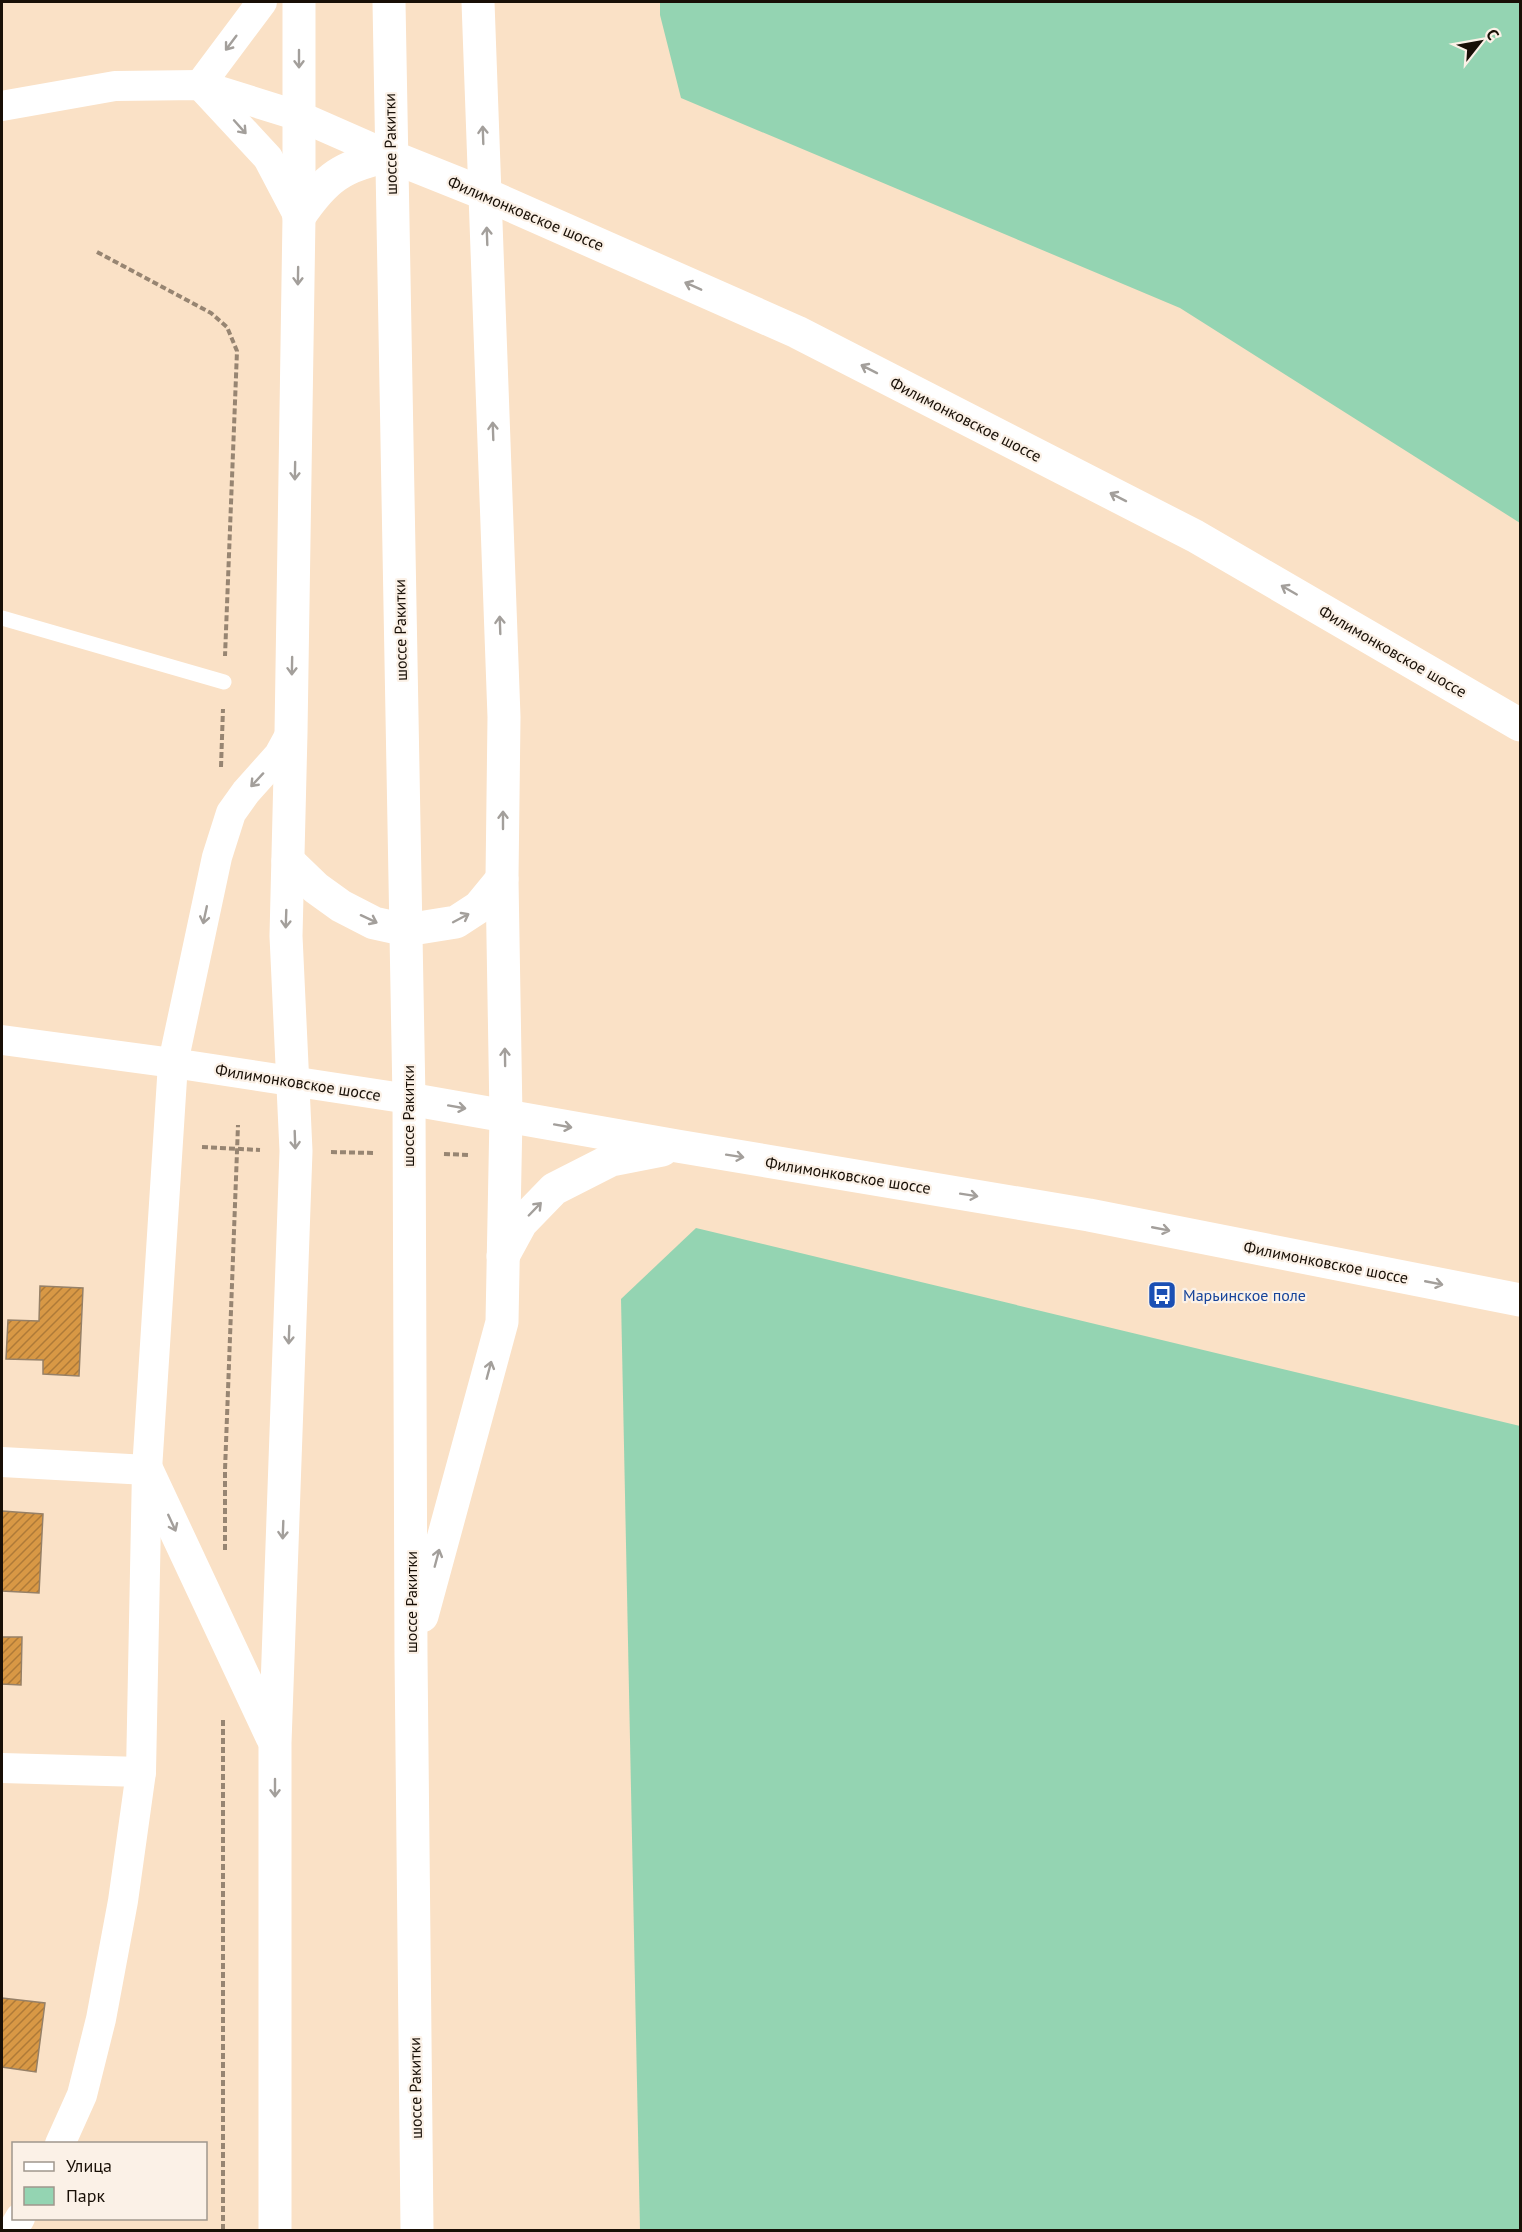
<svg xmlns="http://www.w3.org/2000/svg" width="1522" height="2232" font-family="'PT Sans',sans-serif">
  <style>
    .green { fill: #94d4b2 }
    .building { fill: url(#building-hatch); stroke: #968067; stroke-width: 1.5 }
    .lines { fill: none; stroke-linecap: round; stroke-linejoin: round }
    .path { stroke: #978572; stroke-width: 4; stroke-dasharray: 6 3; stroke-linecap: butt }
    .lane { stroke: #fff; stroke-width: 15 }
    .street { stroke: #fff; stroke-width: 30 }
    .secondary { stroke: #fff; stroke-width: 33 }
    .oneway { stroke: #a39f9b }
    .labels { text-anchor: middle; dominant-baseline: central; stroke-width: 4.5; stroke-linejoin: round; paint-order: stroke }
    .street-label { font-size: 16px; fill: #180f06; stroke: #fbf1e7 }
    .transit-label { font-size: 16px; fill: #164399; stroke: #fbf1e7; text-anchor: start }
  </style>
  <defs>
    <pattern id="building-hatch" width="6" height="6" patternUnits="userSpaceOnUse" patternTransform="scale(1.5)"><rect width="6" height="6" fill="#d89845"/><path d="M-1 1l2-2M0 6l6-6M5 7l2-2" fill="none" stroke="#ae7a38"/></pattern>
  </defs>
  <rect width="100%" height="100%" fill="#fae1c6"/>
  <g class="green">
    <polygon points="660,2 1520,2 1520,523 1180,308 681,98 660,15"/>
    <polygon points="696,1228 1520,1426 1520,2230 640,2230 621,1299"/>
  </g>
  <g class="building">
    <polygon points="40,1286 83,1288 79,1376 43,1374 43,1360 6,1359 8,1320 39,1321"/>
    <polygon points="2,1511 43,1514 39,1593 2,1591"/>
    <polygon points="2,1637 22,1637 21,1685 2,1684"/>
    <polygon points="2,1998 45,2003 36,2072 2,2067"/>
  </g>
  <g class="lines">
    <g class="path">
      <polyline points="97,252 211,313 227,327 237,351 225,656"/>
      <polyline points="221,767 223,709"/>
      <polyline points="202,1147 260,1150"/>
      <polyline points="331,1152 374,1153"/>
      <polyline points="444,1154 470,1155"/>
      <polyline points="225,1550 225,1470 238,1125"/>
      <polyline points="223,2230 223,1719"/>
    </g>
    <polyline class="lane" points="2,618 224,682"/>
    <g class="street">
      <polyline points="200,85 262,2"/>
      <polyline points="204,89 268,158 299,217"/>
      <polyline points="2,106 115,86 200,85 299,116 390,156"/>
      <polyline points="2,1040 173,1063 409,1099"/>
      <polyline points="2,1462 147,1470"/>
      <polyline points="2,1768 141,1772"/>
      <polyline points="60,2144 82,2095 101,2019 123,1901 141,1772 147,1470 173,1063 217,857 231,813 246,792 279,755 291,733"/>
      <polyline points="13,2230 20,2218"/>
    </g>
    <g class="secondary">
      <polyline points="389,2 409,1099 411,1655 417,2230"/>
      <polyline points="390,156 485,194 797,332 1195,536 1520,725"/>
      <path d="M 299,217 C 325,178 343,165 390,156"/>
      <polyline points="288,861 316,888 341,906 374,923 406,930 456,922 479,907 502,879"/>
      <polyline points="409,1099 677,1146 1089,1215 1520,1300"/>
      <polyline points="503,1256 521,1223 554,1189 611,1160 662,1150"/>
      <polyline points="147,1470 272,1737"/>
      <polyline points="422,1616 502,1322 506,1116 502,879 504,717 478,2"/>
      <polyline points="275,2230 275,1743 296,1151 286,936 291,733 299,217 299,2"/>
    </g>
  </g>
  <defs><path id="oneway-shaft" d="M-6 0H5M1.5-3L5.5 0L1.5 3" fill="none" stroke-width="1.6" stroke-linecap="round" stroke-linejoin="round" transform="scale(1.5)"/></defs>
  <g class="oneway">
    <use href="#oneway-shaft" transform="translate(231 43) rotate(127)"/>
    <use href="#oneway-shaft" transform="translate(299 59) rotate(90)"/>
    <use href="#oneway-shaft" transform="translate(240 127) rotate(48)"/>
    <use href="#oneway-shaft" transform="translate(483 135) rotate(-92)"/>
    <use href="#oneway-shaft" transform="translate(487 236) rotate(-92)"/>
    <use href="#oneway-shaft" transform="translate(298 276) rotate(91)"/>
    <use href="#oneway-shaft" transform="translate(693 286) rotate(-156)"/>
    <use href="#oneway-shaft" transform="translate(869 369) rotate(-153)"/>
    <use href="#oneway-shaft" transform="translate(493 431) rotate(-92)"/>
    <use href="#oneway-shaft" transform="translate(295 471) rotate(91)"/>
    <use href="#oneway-shaft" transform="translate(1118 497) rotate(-153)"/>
    <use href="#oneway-shaft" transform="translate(1289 590) rotate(-150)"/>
    <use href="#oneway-shaft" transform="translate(500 625) rotate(-92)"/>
    <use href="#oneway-shaft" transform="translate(292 666) rotate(91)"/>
    <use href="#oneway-shaft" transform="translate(257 780) rotate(133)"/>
    <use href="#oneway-shaft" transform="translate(503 820) rotate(-90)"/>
    <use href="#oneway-shaft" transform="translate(205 915) rotate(102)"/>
    <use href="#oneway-shaft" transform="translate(461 918) rotate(-28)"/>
    <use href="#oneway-shaft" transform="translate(286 919) rotate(92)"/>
    <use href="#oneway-shaft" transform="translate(369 919) rotate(25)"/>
    <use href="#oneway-shaft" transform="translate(505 1057) rotate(-91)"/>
    <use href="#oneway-shaft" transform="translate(457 1107) rotate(10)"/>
    <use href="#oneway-shaft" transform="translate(563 1126) rotate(10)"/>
    <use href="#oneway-shaft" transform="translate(295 1140) rotate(88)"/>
    <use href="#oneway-shaft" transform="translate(735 1156) rotate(9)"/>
    <use href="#oneway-shaft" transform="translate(969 1195) rotate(9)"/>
    <use href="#oneway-shaft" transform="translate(535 1209) rotate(-46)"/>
    <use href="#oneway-shaft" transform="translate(1161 1229) rotate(11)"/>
    <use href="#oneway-shaft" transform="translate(1434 1283) rotate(11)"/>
    <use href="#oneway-shaft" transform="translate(289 1335) rotate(92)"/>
    <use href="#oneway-shaft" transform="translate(489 1370) rotate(-75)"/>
    <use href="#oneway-shaft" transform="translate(172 1523) rotate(65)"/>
    <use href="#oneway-shaft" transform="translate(283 1530) rotate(92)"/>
    <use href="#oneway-shaft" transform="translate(437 1558) rotate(-75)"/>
    <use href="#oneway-shaft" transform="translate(275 1788) rotate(90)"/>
  </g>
  <defs>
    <g id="bus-square" transform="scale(1.5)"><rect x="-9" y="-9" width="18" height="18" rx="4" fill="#1a4fb4" stroke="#fbf1e7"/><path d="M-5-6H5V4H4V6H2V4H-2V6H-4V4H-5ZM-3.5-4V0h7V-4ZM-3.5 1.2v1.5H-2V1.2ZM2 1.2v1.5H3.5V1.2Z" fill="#fff"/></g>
  </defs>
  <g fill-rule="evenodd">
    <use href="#bus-square" x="1162" y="1295"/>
  </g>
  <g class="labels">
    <g class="street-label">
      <text transform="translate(390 144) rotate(-91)">шоссе Ракитки</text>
      <text transform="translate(526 213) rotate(23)">Филимонковское шоссе</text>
      <text transform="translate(966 419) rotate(27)">Филимонковское шоссе</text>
      <text transform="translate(400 630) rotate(-91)">шоссе Ракитки</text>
      <text transform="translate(1393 651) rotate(30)">Филимонковское шоссе</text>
      <text transform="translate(298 1082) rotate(9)">Филимонковское шоссе</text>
      <text transform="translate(408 1116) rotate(-90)">шоссе Ракитки</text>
      <text transform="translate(848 1175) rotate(9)">Филимонковское шоссе</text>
      <text transform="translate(1326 1262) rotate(11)">Филимонковское шоссе</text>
      <text transform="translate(411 1602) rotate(-90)">шоссе Ракитки</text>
      <text transform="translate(415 2088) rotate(-91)">шоссе Ракитки</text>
    </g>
    <g class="transit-label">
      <text x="1183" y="1295">Марьинское поле</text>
    </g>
  </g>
  <rect width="1522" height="2232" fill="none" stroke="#180f06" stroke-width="6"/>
  <rect x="12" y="2142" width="195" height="78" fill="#fbf1e7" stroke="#a0978d" stroke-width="1.5"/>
  <rect x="24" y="2162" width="30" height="9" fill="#ffffff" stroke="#a0978d" stroke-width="1.5"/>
  <text x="66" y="2172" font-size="18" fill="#180f06">Улица</text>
  <rect x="24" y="2187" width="30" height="18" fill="#94d4b2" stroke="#a0978d" stroke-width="1.5"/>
  <text x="66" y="2202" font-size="18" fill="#180f06">Парк</text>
  <g transform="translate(1480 42) rotate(59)" stroke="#fbf1e7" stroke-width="4.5" paint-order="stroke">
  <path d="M0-4.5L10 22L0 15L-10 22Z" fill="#180f06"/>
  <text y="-9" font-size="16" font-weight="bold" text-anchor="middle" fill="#180f06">С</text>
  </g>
</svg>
